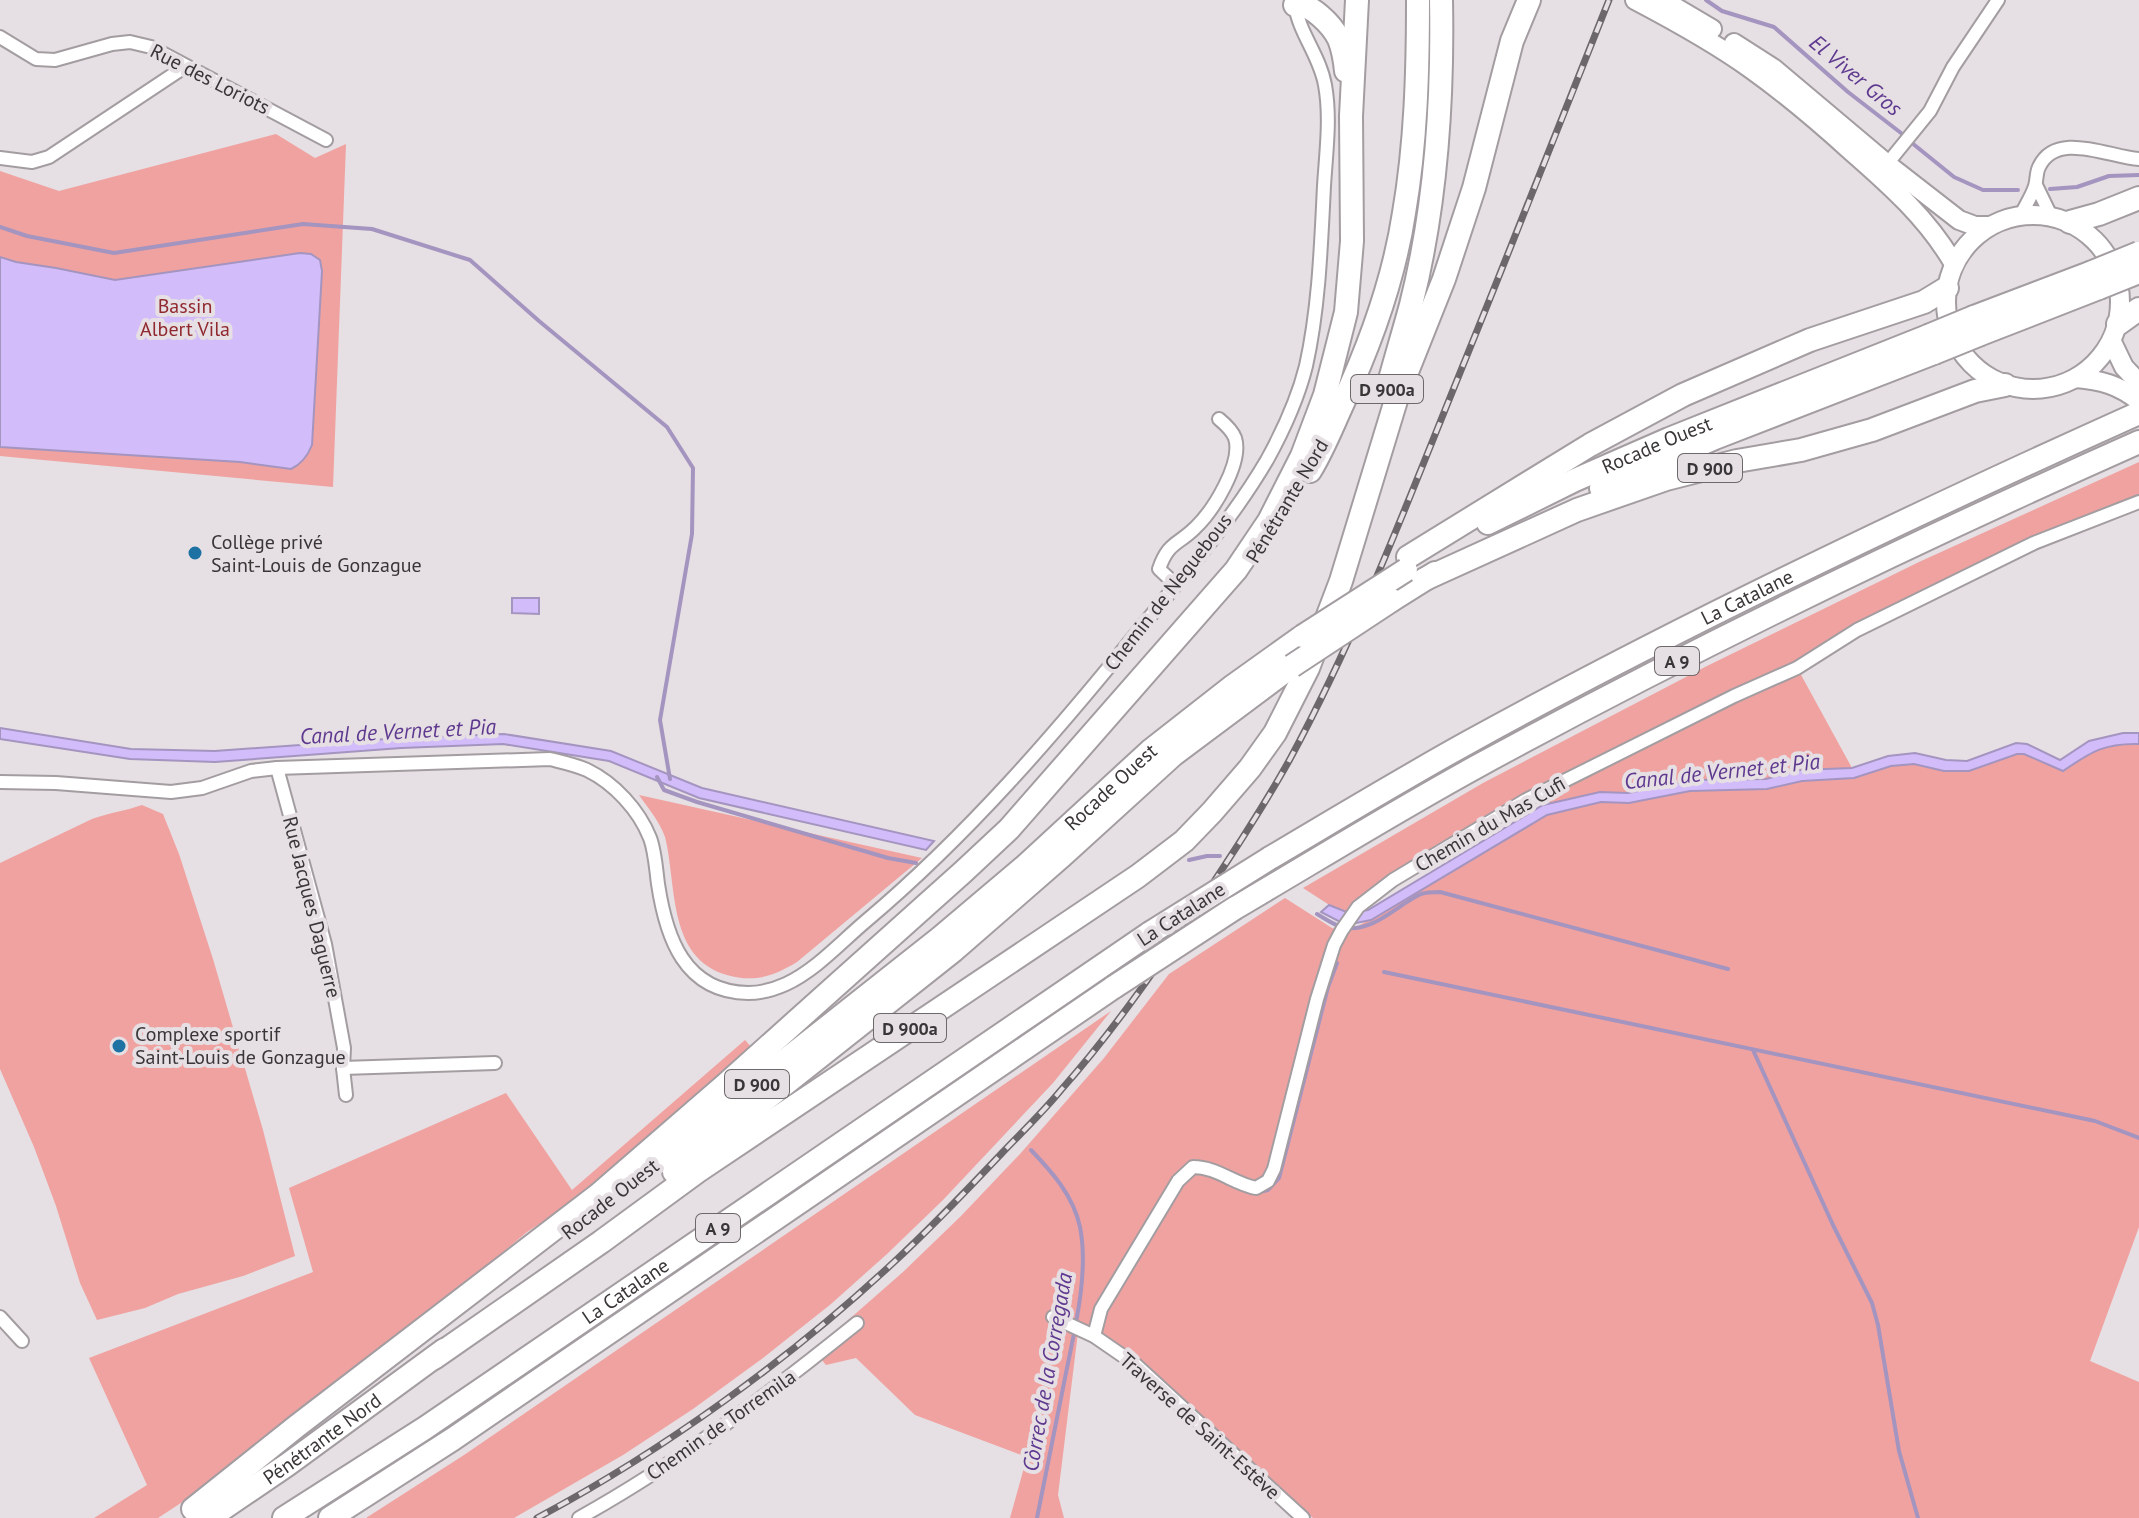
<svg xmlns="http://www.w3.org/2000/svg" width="2139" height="1518" font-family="'PT Sans',sans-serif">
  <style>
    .green { fill: #f0a2a0 }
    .water { fill: #d2bdfa; stroke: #a494c0; stroke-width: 2 }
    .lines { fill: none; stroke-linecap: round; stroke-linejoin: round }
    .stream { stroke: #a494c0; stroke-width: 4 }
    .street-casing { stroke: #a39da1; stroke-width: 16 }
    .secondary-casing { stroke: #a39da1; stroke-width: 22 }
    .highway-casing { stroke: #a39da1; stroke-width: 26 }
    .street { stroke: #fff; stroke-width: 12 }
    .secondary { stroke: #fff; stroke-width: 18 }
    .highway { stroke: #fff; stroke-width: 22 }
    .rail-casing { stroke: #6b676a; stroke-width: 7 }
    .rail { stroke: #e6dfe3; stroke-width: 4; stroke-dasharray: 12; stroke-linecap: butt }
    .highway-bridge-casing { stroke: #a39da1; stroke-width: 26; stroke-linecap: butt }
    .highway-bridge { stroke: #fff; stroke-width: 22 }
    .poi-dot { fill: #1e72a3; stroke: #e6dfe3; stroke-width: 3 }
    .labels { text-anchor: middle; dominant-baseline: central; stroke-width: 8; stroke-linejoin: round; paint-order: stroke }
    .shield { fill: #e6dfe3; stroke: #6d696b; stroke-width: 2 }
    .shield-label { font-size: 18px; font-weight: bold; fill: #393638 }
    .street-label { font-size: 20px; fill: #393638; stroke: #e6dfe3 }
    .park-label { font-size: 20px; fill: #90292f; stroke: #e6dfe3 }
    .poi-label { font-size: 20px; fill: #393638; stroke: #e6dfe3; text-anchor: start }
    .water-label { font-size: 22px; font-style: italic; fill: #5e398f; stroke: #e6dfe3 }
  </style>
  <rect width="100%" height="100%" fill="#e6dfe3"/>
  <g class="green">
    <polygon points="276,134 315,158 346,144 333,487 0,456 0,171 59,191"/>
    <polygon points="2139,462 2139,496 2032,538 1854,625 1794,663 1732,691 1534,789 1402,868 1349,913 1334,908 1303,888 1483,783 1707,666 1919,562"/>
    <polygon points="1800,673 1852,768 1800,770 1766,779 1691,780 1628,793 1600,792 1543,805 1540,800 1737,702"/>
    <polygon points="2123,744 2139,744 2139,1227 2090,1361 2139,1382 2139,1518 1313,1518 1140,1360 1098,1331 1079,1324 1058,1495 1064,1518 1010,1518 1027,1457 915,1415 856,1358 826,1365 813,1349 846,1322 903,1272 961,1216 1020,1154 1104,1058 1169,974 1285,898 1332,928 1348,932 1547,815 1601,802 1629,803 1690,791 1767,789 1802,781 1854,778 1891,766 1914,764 1944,771 1969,771 2017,754 2024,754 2063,771 2093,750"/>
    <path d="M 639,795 L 922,858 L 797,962 C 774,976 754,983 727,975 C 667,958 677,884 665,837 C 660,822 648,808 639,795 Z"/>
    <path d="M 142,805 L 163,814 L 179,854 L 213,959 L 263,1130 L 295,1256 L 243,1276 L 178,1294 L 145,1308 L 97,1320 L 80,1283 L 56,1206 L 34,1147 L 0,1069 L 0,863 L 92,819 C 108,813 125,811 142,805 Z"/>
    <polygon points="1111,1011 1053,1083 943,1200 887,1254 831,1304 763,1358 693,1409 623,1455 514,1518 366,1518 464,1455"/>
    <polygon points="745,1040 752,1048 578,1199 527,1232 441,1304 187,1499 158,1518 94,1518 147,1485 89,1358 313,1272 289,1188 506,1093 572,1190"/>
  </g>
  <g class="water">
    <path d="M 300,253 L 311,254 L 320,260 L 322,271 L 312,445 C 308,455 302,464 291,469 L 240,462 L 0,447 L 0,257 L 16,262 L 56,268 L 115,280 Z"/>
    <polygon points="512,598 539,598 539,614 512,613"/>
    <polygon points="0,728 131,749 215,751 400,738 504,734 611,751 702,788 934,841 926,850 699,798 609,761 503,744 401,748 215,762 130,759 0,739"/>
    <path d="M 2123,733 L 2139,733 L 2139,744 C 2104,743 2091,752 2063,771 L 2024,754 L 2017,754 L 1969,771 L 1944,771 L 1914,764 L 1891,766 L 1854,778 L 1802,781 L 1767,789 L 1690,791 L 1629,803 L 1601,802 L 1547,815 L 1371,920 L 1346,925 L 1321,912 L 1329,905 L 1349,913 L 1368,910 L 1543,805 L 1600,792 L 1628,793 L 1692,780 L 1766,779 L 1800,770 L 1852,768 L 1888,756 L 1915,753 L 1946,760 L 1967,761 L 2016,743 L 2027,744 L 2060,760 L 2089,741 Z"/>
  </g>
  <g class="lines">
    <g class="stream">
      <polyline points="1706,0 1722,11 1774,27 1848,92 1901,133"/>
      <polyline points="1912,143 1954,177 1983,190 2018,190"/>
      <polyline points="2050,189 2077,187 2109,176 2139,175"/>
      <polyline points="0,227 27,236 114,253 303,224 372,229 470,260 539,321 667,427 693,468 692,534 660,720 670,779"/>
      <polyline points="657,777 664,790 697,802 888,858 916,863"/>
      <polyline points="1189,860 1207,856 1220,856"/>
      <path d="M 1317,914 C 1326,919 1336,927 1346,928 C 1375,931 1397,905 1421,894 C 1427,892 1433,892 1440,892 L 1728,969"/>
      <polyline points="1384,972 2095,1121 2139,1138"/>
      <polyline points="1753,1050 1833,1225 1872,1303 1878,1325 1899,1451 1918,1518"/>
      <path d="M 1031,1150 C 1052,1172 1073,1195 1080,1227 C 1089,1272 1075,1328 1066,1373 C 1056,1421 1047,1470 1037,1518"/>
      <polyline points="1259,1192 1268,1190 1279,1178 1328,987 1337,963"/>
    </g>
    <g class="street-casing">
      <g id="street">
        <polyline points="0,37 36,59 55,60 112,44 130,42 151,47 326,140"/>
        <polyline points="0,158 32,162 49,157 186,66"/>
        <polyline points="1887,164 1930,111 1953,67 1998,0"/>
        <polyline points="2036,185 2051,216"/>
        <path d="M 2021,215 C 2025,206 2032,196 2035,186 C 2037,180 2036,173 2039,167 C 2056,130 2109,157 2139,159"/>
        <path d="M 1176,585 L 1159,569 C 1168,542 1178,545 1195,528 C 1213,511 1243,463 1235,438 C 1232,430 1225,424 1219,419"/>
        <polyline points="277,768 325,944 344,1048 343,1068 346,1095"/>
        <path d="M 0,782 L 56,783 L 171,792 L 202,788 L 251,771 L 277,768 L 550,759 C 562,762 576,765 587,770 C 614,783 639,810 650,838 C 655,851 656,869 658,884 C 666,937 684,992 748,993 C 761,993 775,989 786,984 C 816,970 841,942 866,921 C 968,835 1056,733 1140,629 C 1183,576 1232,520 1267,460 C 1283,431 1298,398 1306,366 C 1319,307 1321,246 1324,186 C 1326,153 1331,118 1325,85 C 1320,56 1299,33 1295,5"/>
        <polyline points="343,1068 495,1063"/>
        <polyline points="0,1317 22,1341"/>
        <polyline points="1053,1317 1094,1336 1136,1365 1303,1518"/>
        <path d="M 1094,1336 L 1101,1309 L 1178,1181 L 1193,1167 C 1217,1167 1234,1184 1256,1188 L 1268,1181 L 1274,1169 L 1317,999 L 1334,945 L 1342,930 L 1358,907 L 1393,880 L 1526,800 L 1734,696 L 1797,668 L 1857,630 L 2034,543 L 2139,502"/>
        <path d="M 579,1518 C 678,1463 769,1394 857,1323"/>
      </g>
    </g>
    <g class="secondary-casing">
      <g id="secondary">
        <path d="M 1635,0 C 1675,21 1715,43 1751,69 C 1786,94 1819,122 1851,151 C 1890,185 1928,219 1954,264"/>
        <polyline points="1663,0 1712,29"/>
        <polyline points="1734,43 1773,68 1887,164 1959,220 1975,226 1988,226"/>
        <circle cx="2033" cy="302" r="87"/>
        <polyline points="2112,342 2124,367 2139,383"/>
        <path d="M 2076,378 C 2101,380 2119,385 2139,401"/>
      </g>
    </g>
    <g class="highway-casing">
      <g id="highway">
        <path d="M 1295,5 C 1311,3 1332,25 1339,39 C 1343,49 1345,61 1346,71"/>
        <polyline points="2070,222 2099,214 2139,198"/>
        <polyline points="1974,317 2090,273"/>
        <polyline points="2118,324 2139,309"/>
        <polyline points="1981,334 2099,288"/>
        <path d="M 1389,383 C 1396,357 1404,331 1411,305 C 1436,206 1443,102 1441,0"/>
        <path d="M 1310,471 C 1323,450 1332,427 1342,405 C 1370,345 1394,279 1404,213 C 1416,143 1418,71 1418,0"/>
        <polyline points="1601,488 1715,438 1934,353"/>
        <path id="s1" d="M 1488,523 L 1575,480 L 1669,439 L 1928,336"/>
        <polyline points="1408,557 1590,445 1683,395 1810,340 1924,302 1947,288"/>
        <polyline points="1425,579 1577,510 1666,479 1737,461 1801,450 1872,430 1975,391 2005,385"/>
        <polyline points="1392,600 1435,573"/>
        <path id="s2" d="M 1270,858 C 1336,819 1402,779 1469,742 C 1687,622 1912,515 2139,413"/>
        <path d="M 1235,908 C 1315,861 1394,812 1476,767 C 1692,649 1914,542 2139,442"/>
        <path id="s3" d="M 659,1160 L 940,938 L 1024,867 L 1150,751 L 1233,686 L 1303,636"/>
        <polyline points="674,1172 953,951 1062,856 1173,755 1292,666"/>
        <polyline points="434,1358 601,1242 698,1171 1138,876 1184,841 1212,812 1250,768 1275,733 1308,668 1341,581 1397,397 1444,279 1474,188 1512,41 1529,0"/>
        <polyline points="193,1509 297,1426 598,1195 725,1085 963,872 1009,829 1236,570 1269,521 1302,456 1325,395 1346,312 1352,241 1351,116 1357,0"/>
        <path id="s4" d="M 209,1518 L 287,1465 L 444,1350"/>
        <path id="s5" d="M 284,1518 L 425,1428 L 1150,933"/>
        <polyline points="330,1518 453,1439 1114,987"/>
      </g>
    </g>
    <use href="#street" class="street"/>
    <use href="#secondary" class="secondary"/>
    <use href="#highway" class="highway"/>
    <g class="rail-casing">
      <path id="rail" d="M 537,1518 C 663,1451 790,1359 894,1262 C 932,1227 967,1190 1002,1153 C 1022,1132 1043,1112 1061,1090 C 1116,1028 1163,959 1209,889 C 1237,847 1265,804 1290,759 C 1352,644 1400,522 1449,400 C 1503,267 1556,134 1609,0"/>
    </g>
    <use href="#rail" class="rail"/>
    <g class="highway-bridge-casing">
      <g id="highway-bridge">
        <polyline points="2090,273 2139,253"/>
        <polyline points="2099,288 2139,272"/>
        <polyline points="1928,336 1974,317"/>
        <polyline points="1934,353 1981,334"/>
        <polyline points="1303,636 1406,570"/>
        <polyline points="1292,666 1392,600"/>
        <polyline points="1150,933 1270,858"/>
        <polyline points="1114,987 1235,908"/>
      </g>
    </g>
    <use href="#highway-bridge" class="highway-bridge"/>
  </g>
  <g class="poi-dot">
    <circle cx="195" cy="553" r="8"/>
    <circle cx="119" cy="1046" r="8"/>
  </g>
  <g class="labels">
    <g class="shield">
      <rect x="1351" y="375" width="72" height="28" rx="6"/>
      <rect x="1678" y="454" width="64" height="28" rx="6"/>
      <rect x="1655" y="647" width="44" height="28" rx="6"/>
      <rect x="874" y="1014" width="72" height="28" rx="6"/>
      <rect x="725" y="1070" width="64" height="28" rx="6"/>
      <rect x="696" y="1214" width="44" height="28" rx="6"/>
    </g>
    <g class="shield-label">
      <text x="1387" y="389">D 900a</text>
      <text x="1710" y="468">D 900</text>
      <text x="1677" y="661">A 9</text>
      <text x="910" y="1028">D 900a</text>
      <text x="757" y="1084">D 900</text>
      <text x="718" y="1228">A 9</text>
    </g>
    <g class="street-label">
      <text transform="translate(210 79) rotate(27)">Rue des Loriots</text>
      <text stroke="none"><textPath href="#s1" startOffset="186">Rocade Ouest</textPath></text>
      <text transform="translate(1287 501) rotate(-59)">Pénétrante Nord</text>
      <text transform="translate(1168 592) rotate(-52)">Chemin de Neguebous</text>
      <text stroke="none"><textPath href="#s2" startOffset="544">La Catalane</textPath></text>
      <text stroke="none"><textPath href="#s3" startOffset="586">Rocade Ouest</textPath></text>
      <text transform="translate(1490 824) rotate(-30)">Chemin du Mas Cufi</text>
      <text transform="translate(312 907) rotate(76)">Rue Jacques Daguerre</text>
      <text transform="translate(1181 914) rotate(-33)">La Catalane</text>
      <text transform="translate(610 1199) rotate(-38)">Rocade Ouest</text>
      <text stroke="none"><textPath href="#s5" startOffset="410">La Catalane</textPath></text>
      <text transform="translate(721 1425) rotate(-35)">Chemin de Torremila</text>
      <text transform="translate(1200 1426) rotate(42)">Traverse de Saint-Estève</text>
      <text stroke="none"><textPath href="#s4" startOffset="138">Pénétrante Nord</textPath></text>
    </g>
    <g class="park-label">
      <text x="185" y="306">Bassin<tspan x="185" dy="23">Albert Vila</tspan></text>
    </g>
    <g class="poi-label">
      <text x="211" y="542">Collège privé<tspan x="211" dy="23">Saint-Louis de Gonzague</tspan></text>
      <text x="135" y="1034">Complexe sportif<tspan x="135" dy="23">Saint-Louis de Gonzague</tspan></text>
    </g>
    <g class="water-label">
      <text transform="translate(1856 75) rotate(40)">El Viver Gros</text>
      <text transform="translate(398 731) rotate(-3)">Canal de Vernet et Pia</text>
      <text transform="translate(1722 771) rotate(-6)">Canal de Vernet et Pia</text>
      <text transform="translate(1047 1372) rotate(-80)">Còrrec de la Corregada</text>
    </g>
  </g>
</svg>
